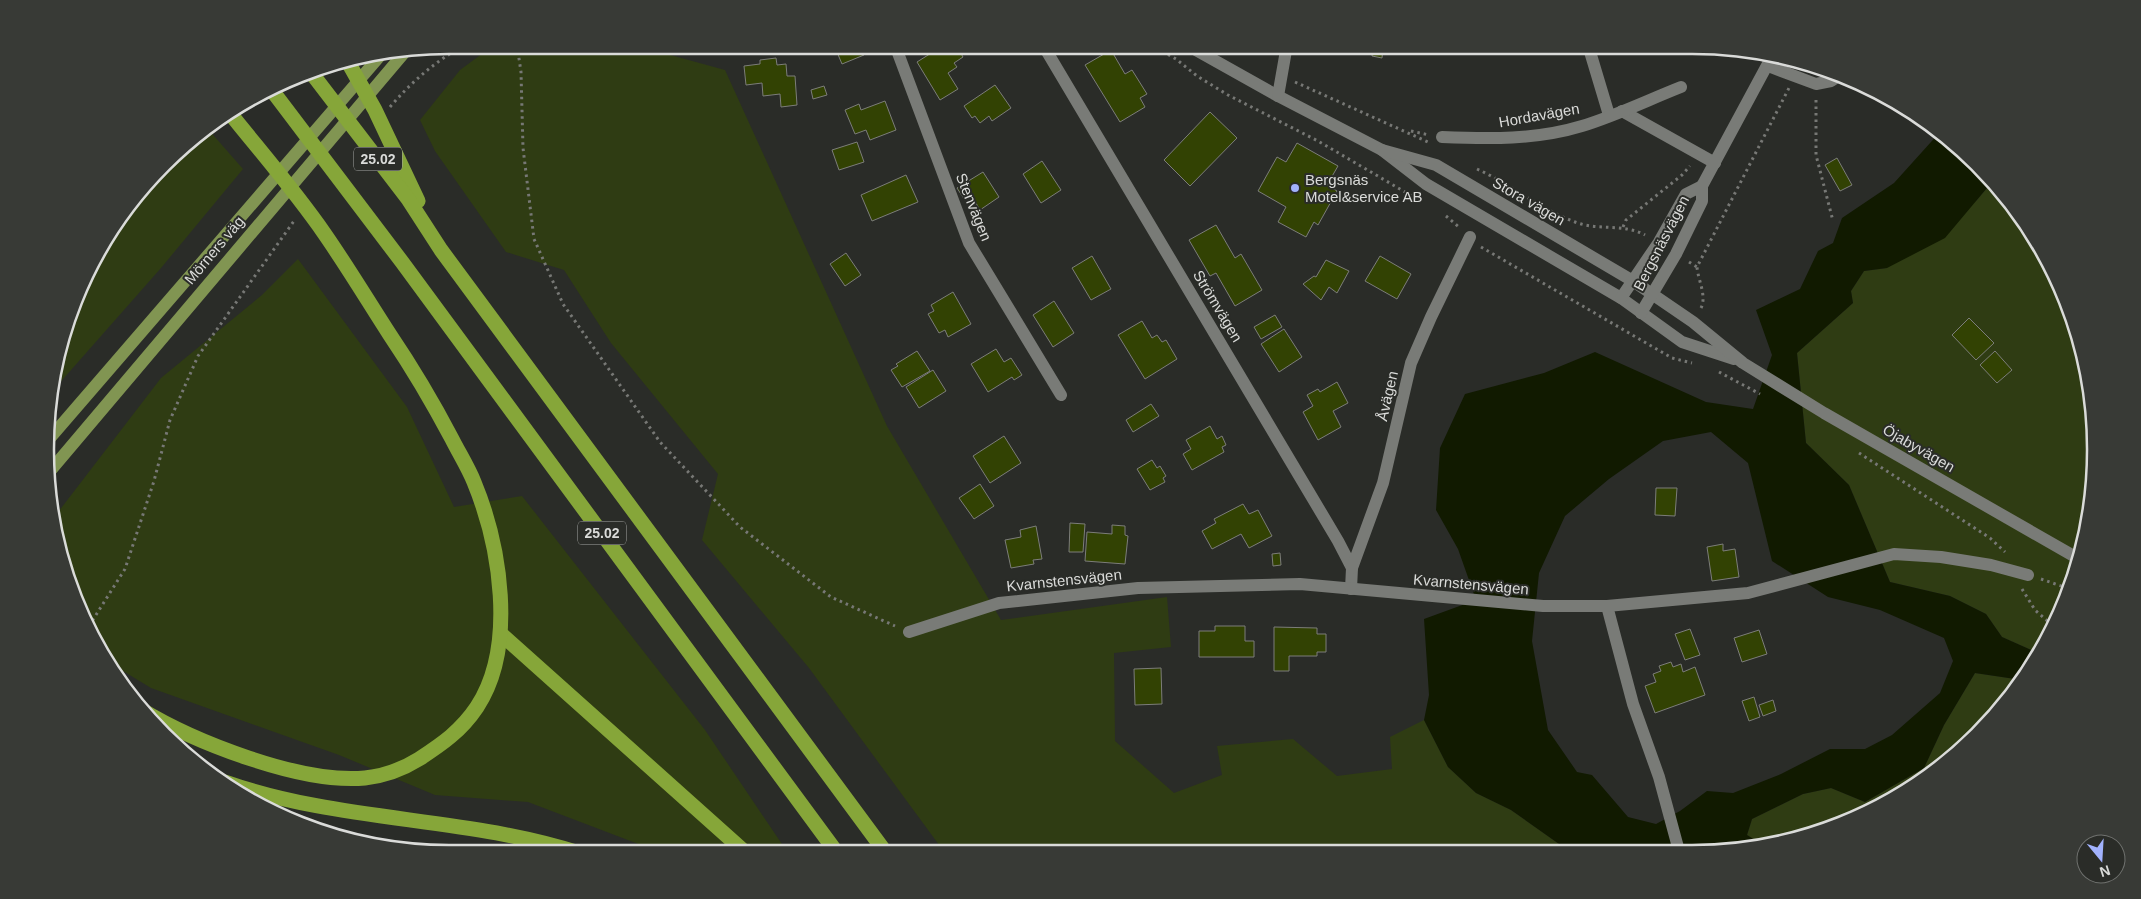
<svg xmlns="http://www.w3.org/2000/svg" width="2141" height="899" font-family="Helvetica,sans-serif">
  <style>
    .green { fill: #2f3c13 }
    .water { fill: #111a00; fill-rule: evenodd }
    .building { fill: #324203; stroke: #7c7d7a }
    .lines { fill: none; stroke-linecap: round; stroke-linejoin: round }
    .path { stroke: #777875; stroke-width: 3; stroke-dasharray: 2.5 4; stroke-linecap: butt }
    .minor { stroke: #797b77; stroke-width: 12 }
    .major { stroke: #819552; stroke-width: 12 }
    .highway { stroke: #86a639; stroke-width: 15 }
    .poi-dot { fill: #a2b2fd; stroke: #2a2c28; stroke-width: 2 }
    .labels { text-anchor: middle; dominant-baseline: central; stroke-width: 4; stroke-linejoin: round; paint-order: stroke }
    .shield { fill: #2a2c28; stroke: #a5a6a4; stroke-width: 1 }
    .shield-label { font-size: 14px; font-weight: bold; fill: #dadbd9 }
    .street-label { font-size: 15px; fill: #dadbd9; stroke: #2a2c28 }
    .poi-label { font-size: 15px; fill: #dadbd9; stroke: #2a2c28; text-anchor: start }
    .rim { fill: none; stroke: #dadbd9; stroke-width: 2.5 }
  </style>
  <rect width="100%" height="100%" fill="#2a2c28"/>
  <g class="green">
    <polygon points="494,45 652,45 652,50 725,70 887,426 1001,620 1167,597 1171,647 1114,653 1115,741 1174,793 1222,775 1217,746 1293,739 1337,776 1392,769 1390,737 1424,720 1448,767 1476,793 1511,810 1569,851 945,853 809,668 702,540 718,474 611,343 564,270 506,252 435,151 420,120 460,70"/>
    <path d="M 207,128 L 243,169 L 161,268 L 49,395 C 61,345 69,292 104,253 L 100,247 L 183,145 Z"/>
    <polygon points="1992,182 2012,203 2054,270 2082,345 2095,423 2093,502 2075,579 2038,653 2002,637 1986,614 1950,596 1890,582 1849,485 1806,443 1797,353 1853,303 1851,291 1864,271 1887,268 1977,200"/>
    <polygon points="298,259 407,407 454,507 522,496 705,730 788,853 662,853 528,802 435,795 339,755 151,688 105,660 99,652 53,528 52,520 161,378 262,295"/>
    <polygon points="1975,673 2022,680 1958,754 1870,812 1763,845 1747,835 1752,819 1803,794 1831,788 1865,802 1924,768 1944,725"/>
  </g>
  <path class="water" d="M 1940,132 L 1958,145 L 1992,182 L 1945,238 L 1887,268 L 1864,271 L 1851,291 L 1853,303 L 1797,353 L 1806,443 L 1849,485 L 1890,582 L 1950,596 L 1986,614 L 2002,637 L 2038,653 L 2028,674 L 2022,680 L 1975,673 L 1944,725 L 1924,768 L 1865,802 L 1831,788 L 1803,794 L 1752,819 L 1747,835 L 1763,845 L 1745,850 L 1569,851 L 1511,810 L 1476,793 L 1448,767 L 1424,720 L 1429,695 L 1424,619 L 1476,600 L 1458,549 L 1436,510 L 1440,448 L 1465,394 L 1544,373 L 1595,352 L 1706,402 L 1753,409 L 1772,355 L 1756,310 L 1800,289 L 1818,251 L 1833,243 L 1842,218 L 1894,183 ZM 1711,432 L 1748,463 L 1772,561 L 1828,597 L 1880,610 L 1944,638 L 1953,661 L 1940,693 L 1892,735 L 1865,749 L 1830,749 L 1781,774 L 1733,793 L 1707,791 L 1680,811 L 1656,824 L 1628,817 L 1592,775 L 1577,772 L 1548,730 L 1532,641 L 1539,573 L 1565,516 L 1609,479 L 1663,441 Z"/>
  <g class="building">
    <polygon points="834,45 860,45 864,55 842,64"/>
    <polygon points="944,45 956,45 963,57 954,63 957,67 948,73 958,89 940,100 917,62"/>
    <polygon points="1373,46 1383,47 1382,58 1372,56"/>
    <polygon points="1111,50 1125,74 1132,70 1147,94 1140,98 1145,107 1120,122 1085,65"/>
    <polygon points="776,58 777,65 786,64 787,76 795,76 797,105 781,107 780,94 763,96 762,83 746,85 744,66 760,64 760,60"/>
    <polygon points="995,85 1011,108 992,121 989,116 980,123 975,116 972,118 964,106"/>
    <polygon points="824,86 827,95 813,99 811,90"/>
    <polygon points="885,101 896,130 870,140 866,130 855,134 845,110 859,104 861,110"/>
    <polygon points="1210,112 1237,138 1190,186 1164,160"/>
    <polygon points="857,142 864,162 839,170 832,150"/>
    <polygon points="1297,143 1338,166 1327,185 1337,191 1318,225 1314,222 1306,237 1278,222 1286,207 1258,191 1277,157 1286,162"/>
    <polygon points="1837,158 1852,185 1840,191 1825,165"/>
    <polygon points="1042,161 1061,190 1041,203 1023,174"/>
    <polygon points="983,172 999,197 980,210 973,198 966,202 957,188"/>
    <polygon points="906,175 918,202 872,221 861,195"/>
    <polygon points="1216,225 1235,258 1241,254 1262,290 1235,306 1216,273 1210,276 1189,240"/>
    <polygon points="846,253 861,275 845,286 830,264"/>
    <polygon points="1092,256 1111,289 1091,300 1072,268"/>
    <polygon points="1380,256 1411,274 1397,299 1365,281"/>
    <polygon points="1326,260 1349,271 1337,293 1329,287 1321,300 1303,284 1314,276 1316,277"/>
    <polygon points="953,292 971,324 948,337 945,330 939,333 928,314 934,311 931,305"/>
    <polygon points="1054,301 1074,333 1053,347 1033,315"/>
    <polygon points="1275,315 1282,327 1261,339 1254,327"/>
    <polygon points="1969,318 1994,343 1976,360 1952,335"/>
    <polygon points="1142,321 1152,338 1157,335 1162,342 1166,340 1177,359 1145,379 1118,335"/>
    <polygon points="1284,329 1302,357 1279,372 1261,344"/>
    <polygon points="996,349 1004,362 1011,358 1022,375 1014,380 1012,377 988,392 971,364"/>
    <polygon points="917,351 930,371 902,387 891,370 898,366 896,364"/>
    <polygon points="1995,351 2012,370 1997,383 1980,365"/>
    <polygon points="933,370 946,391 919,408 906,387"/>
    <polygon points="1337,382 1348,403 1333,411 1341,427 1318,440 1303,412 1313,406 1307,395 1318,389 1320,392"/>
    <polygon points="1151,404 1159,416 1133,432 1126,420"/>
    <polygon points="1210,426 1217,439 1222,436 1226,445 1222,447 1224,452 1192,470 1183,454 1191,449 1186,440"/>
    <polygon points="1004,436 1021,463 990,483 973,456"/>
    <polygon points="1152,460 1157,468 1160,466 1166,476 1163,478 1165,482 1150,490 1137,469"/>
    <polygon points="980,484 994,506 974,519 959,498"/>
    <polygon points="1656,488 1677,488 1675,516 1655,515"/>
    <polygon points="1243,504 1249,514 1258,510 1272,536 1249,548 1241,534 1212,549 1202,531 1216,523 1214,519"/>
    <polygon points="1070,523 1085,524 1083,552 1069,552"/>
    <polygon points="1112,525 1125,526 1125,535 1128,536 1125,564 1085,561 1087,532 1112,534"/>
    <polygon points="1036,526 1042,559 1033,560 1034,564 1011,568 1005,540 1021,537 1020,530"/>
    <polygon points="1723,544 1723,551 1735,549 1739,577 1712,581 1707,547"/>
    <polygon points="1280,553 1281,565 1273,566 1272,554"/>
    <polygon points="1215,626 1245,626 1245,641 1254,641 1254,657 1199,657 1199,631 1215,631"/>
    <polygon points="1274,627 1317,628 1317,634 1326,634 1326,652 1317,652 1317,656 1289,656 1289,671 1274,671"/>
    <polygon points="1690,629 1700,655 1685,660 1675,634"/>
    <polygon points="1759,630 1767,654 1742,662 1734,638"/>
    <polygon points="1671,662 1673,667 1681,664 1683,672 1695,667 1705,695 1655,713 1645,686 1656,682 1653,674 1661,671 1659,666"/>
    <polygon points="1161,668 1162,704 1135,705 1134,669"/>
    <polygon points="1754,697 1760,717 1749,721 1742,701"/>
    <polygon points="1773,700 1776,711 1763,716 1759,705"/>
  </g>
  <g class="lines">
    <g class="path">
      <polyline points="517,45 521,72 523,148 534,239 563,304 660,442 740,527 831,597 895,626"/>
      <polyline points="1151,45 1176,59 1197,76 1228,95 1318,141 1417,199"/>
      <polyline points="1295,82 1428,142"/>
      <polyline points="1816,100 1816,155 1833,221"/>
      <path d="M 390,107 C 412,81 435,62 464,45"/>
      <polyline points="1411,131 1429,135"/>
      <path d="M 1477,169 C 1510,184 1542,210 1575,222 C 1598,231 1623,223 1645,235"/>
      <polyline points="1446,216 1460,228"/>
      <polyline points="1623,227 1626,220 1682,175 1690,166"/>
      <polyline points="1481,247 1672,358 1692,363"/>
      <polyline points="1689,262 1697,267"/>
      <path d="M 1701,308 C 1707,296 1698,280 1697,267 L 1789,88"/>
      <polyline points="1719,372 1760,394"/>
      <polyline points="1859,453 1990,538 2005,552"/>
      <polyline points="2041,579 2070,589"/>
      <polyline points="2022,589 2035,610 2052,625"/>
      <polyline points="89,626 125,569 154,481 170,420 198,356 294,221"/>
    </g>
    <g class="minor">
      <polyline points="895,45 969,243 1061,395"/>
      <polyline points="1043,45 1338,541 1352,568 1351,589"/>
      <polyline points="1187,45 1278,96 1382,150 1426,184 1621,298 1682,342 1734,359"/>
      <polyline points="1588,45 1609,115"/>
      <polyline points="1768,66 1816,84 1831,81 1840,75"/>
      <polyline points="1278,96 1287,45"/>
      <polyline points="1622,111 1715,163"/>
      <path d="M 1442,137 C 1489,139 1536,140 1582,126 C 1615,116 1648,100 1681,87"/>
      <polyline points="1382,150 1436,165 1633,281 1693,322 1743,363 1824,413 2079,559"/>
      <polyline points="1621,298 1659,242 1686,194 1702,186"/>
      <polyline points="1641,313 1676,254 1702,201 1702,186 1771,58"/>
      <polyline points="1352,568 1383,483 1411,363 1431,317 1470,237"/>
      <polyline points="1607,606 1633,704 1659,777 1679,851"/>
      <polyline points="909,632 999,603 1138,588 1300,584 1543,606 1607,606 1748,593 1894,554 1941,557 1991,565 2028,575"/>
    </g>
    <g class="major">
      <polyline points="50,438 379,57"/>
      <polyline points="51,470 404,53"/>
    </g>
    <g class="highway">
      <polyline points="348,62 375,110 418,201"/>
      <polyline points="310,71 408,199 441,250 886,853"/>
      <polyline points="271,89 402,262 837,853"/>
      <polyline points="501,634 746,853"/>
      <path d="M 140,709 C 194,742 301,784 365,778 C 384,776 403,769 419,759 C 442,744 461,731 477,707 C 517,646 500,545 474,482 C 468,467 459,453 452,439 C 433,403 413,369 390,335 C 368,301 347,266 324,233 C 295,191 261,152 229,112"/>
      <path d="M 225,782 C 341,823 466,816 582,854"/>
    </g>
  </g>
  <circle class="poi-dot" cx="1295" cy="188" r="5"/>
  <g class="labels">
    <g class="shield">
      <rect x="354" y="147.5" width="48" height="23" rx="4"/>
      <rect x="578" y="521.5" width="48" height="23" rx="4"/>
    </g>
    <g class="shield-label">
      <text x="378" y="159">25.02</text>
      <text x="602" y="533">25.02</text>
    </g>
    <g class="street-label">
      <text transform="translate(1539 115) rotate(-10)">Hordavägen</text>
      <text transform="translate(1529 201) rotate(30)">Stora vägen</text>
      <text transform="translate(974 207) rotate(68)">Stenvägen</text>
      <text transform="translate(1661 243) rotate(-63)">Bergsnäsvägen</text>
      <text transform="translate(214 250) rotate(-50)">Mörners väg</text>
      <text transform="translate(1218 306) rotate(59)">Strömvägen</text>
      <text transform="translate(1387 396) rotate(-77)">Åvägen</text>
      <text transform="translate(1919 448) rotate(30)">Öjabyvägen</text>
      <text transform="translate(1064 580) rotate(-6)">Kvarnstensvägen</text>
      <text transform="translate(1471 584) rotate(5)">Kvarnstensvägen</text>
    </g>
    <g class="poi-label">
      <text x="1305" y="179">Bergsnäs<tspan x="1305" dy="17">Motel&amp;service AB</tspan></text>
    </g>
  </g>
  <path d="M0 0H2141V899H0ZM449 54H1692A395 395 0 0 1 2087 449V450A395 395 0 0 1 1692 845H449A395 395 0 0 1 54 450V449A395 395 0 0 1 449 54Z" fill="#383a36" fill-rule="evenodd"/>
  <path class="rim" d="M449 54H1692A395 395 0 0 1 2087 449V450A395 395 0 0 1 1692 845H449A395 395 0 0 1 54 450V449A395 395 0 0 1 449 54Z"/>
  <g transform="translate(2101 859) rotate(162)"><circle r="24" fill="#2a2c28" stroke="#70726f"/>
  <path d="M0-4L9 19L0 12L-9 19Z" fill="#a2b2fd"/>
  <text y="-8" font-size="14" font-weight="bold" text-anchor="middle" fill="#dadbd9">N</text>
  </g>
</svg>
